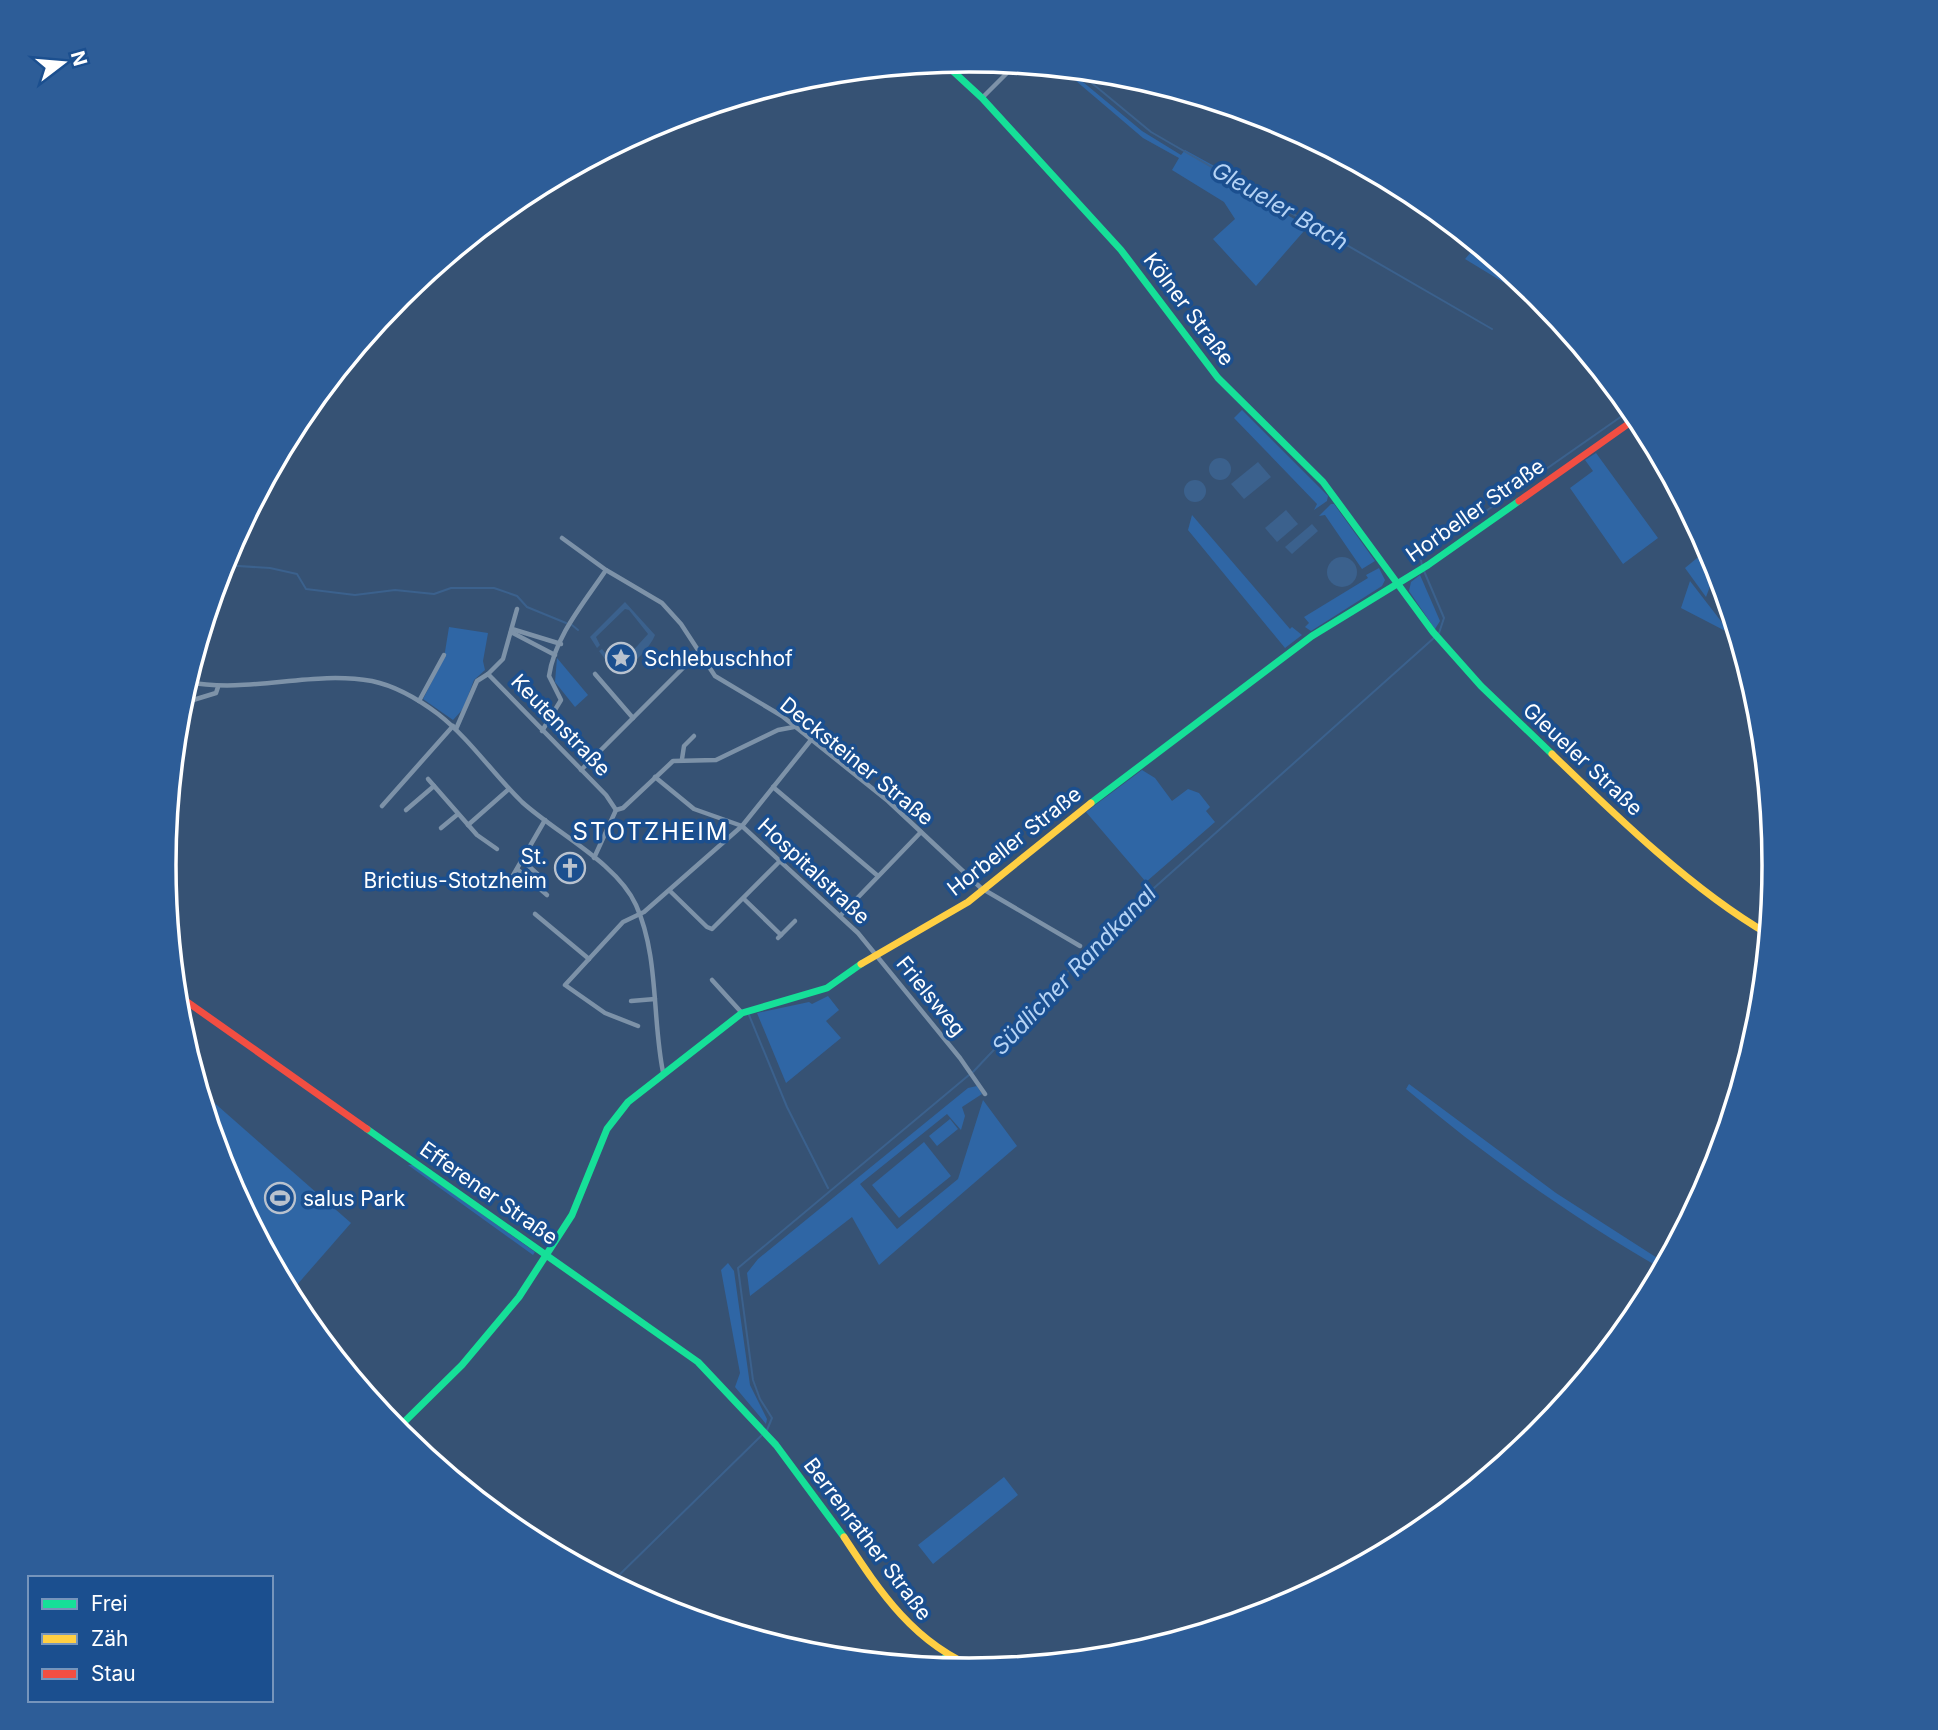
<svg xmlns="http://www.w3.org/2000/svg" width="1938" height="1730" font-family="Inter,sans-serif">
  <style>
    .green { fill: #2f66a5 }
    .water { fill: #3b618d }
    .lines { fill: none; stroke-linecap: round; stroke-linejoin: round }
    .stream { stroke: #3b618d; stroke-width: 2 }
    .street { stroke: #7d92a8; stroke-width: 4.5 }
    .fast { stroke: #16e098; stroke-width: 7 }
    .slow { stroke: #ffcf43; stroke-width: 7 }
    .jam { stroke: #f24e42; stroke-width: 7 }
    .labels { text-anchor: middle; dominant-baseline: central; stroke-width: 7; stroke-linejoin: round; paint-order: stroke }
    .street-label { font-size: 21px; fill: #fff; stroke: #1b4f8f }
    .poi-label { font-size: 21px; fill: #fff; stroke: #1b4f8f; text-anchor: start }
    .water-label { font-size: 23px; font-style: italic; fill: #b5d3f5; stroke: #1b4f8f }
    .quarter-label { font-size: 24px; letter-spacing: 2px; fill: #fff; stroke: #1b4f8f }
    .rim { fill: none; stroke: #fff; stroke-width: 3.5 }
  </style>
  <rect width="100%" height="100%" fill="#365274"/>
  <g class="green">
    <polygon points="1062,69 1071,72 1142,131 1181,155 1185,150 1238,179 1234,185 1305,225 1304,231 1256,286 1213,239 1235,219 1224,202 1172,170 1179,158 1143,138"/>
    <polygon points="1472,251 1521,281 1516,290 1465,259"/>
    <polygon points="1242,410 1328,496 1327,501 1314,510 1317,504 1234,418"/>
    <polygon points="1596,453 1658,538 1623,564 1570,488 1593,471 1585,460"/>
    <polygon points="1331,504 1334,504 1375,561 1362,569 1325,515 1319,516"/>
    <polygon points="1192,515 1290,629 1292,627 1302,635 1285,648 1188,530"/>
    <polygon points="1709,548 1717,568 1706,597 1685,568"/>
    <polygon points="1379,568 1385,580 1382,586 1311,631 1305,627 1309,623 1304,617 1368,578 1366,575"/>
    <polygon points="1420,575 1440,621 1435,629 1409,591 1411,582"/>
    <polygon points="1690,581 1724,625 1737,637 1681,608"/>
    <polygon points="449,627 488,633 483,661 485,670 474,680 463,709 453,720 423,699 444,658"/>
    <polygon points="557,658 588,695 575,707 555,682"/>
    <polygon points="1142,770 1155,778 1172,801 1188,789 1199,793 1210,807 1206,811 1215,822 1146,882 1086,812"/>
    <polygon points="828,996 839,1010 826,1021 841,1038 786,1083 757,1013 809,1002 812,1004"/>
    <path d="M 1409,1084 L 1556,1193 L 1665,1263 L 1662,1269 C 1572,1217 1485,1156 1406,1089 Z"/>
    <polygon points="977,1086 982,1094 962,1107 965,1116 961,1130 947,1114 860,1184 897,1229 958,1179 983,1100 1017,1146 879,1265 852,1217 750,1296 747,1273 758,1259 968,1088"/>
    <polygon points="210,1099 351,1223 289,1294 225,1173 204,1105"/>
    <polygon points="950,1119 958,1129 937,1146 929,1136"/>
    <polygon points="924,1142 951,1176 899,1218 872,1185"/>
    <polygon points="408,1165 413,1165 535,1252 533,1255"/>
    <polygon points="728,1263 734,1271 750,1385 767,1419 766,1424 735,1387 740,1373 721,1270"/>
    <polygon points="1004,1477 1018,1495 933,1564 918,1545"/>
  </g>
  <g class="water">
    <circle cx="1220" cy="469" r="11"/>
    <polygon points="1258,462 1271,477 1244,499 1231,484"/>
    <circle cx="1195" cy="491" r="11"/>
    <polygon points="1286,510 1298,524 1277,542 1265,528"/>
    <polygon points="1312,524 1318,531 1292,554 1285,547"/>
    <circle cx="1342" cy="572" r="15"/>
    <path d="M 625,602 L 655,635 C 650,648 628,672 614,671 L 599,651 L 602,649 L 614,664 L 620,665 L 648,634 L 629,610 L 625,609 L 596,637 L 600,645 L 597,648 L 590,637 Z"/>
  </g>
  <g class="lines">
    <g class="stream">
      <polyline points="1076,70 1151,132 1492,329"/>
      <polyline points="222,565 270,568 297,574 306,589 355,595 395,590 434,594 451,588 494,588 517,596 527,607 566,623"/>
      <polyline points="1422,566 1421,560 1426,553 1632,409"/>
      <polyline points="1424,571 1444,618 1439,633"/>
      <polyline points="572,625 578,630"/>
      <polyline points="749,1015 787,1107 828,1188"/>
      <polyline points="973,1072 1107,930 1435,637"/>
      <polyline points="767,1430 772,1418 760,1399 753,1380 738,1268 969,1075"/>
      <polyline points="611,1583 763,1434"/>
    </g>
    <g class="street">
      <polyline points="982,98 1016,64"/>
      <polyline points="562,538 606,570 662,603 681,624 715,676 782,716 888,801 981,888 1080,946"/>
      <polyline points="512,629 561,644"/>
      <polyline points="511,632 555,655"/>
      <polyline points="488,674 503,659 517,609"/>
      <polyline points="595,674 633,718"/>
      <path d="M 187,682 C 251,694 310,670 372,681 C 396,686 418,699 438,714 C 470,739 493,774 522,802 C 556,833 617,863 636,905 C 659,956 652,1018 663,1072"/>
      <polyline points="419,701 444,655"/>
      <polyline points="180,704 216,693 218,687"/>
      <polyline points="456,729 477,681 488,674 606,795 616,810"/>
      <path d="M 542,731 L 561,700 L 549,676 C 555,636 584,603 606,570"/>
      <polyline points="682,759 684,746 694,736"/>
      <polyline points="581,770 698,653"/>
      <polyline points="655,777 694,809 742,826 858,933 960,1058 985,1094"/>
      <polyline points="428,779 477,835 497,849"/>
      <polyline points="773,787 878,876"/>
      <polyline points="382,806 453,726"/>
      <polyline points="406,810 434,786"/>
      <polyline points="616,810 623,808 673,761 716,760 778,730 794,727"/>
      <polyline points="468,825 509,789"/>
      <polyline points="441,828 458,814"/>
      <polyline points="594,858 616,810"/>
      <polyline points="523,861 544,880 540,888"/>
      <polyline points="517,869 547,895"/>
      <polyline points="508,884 545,820"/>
      <polyline points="670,891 707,927 712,929 780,861"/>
      <polyline points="744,899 781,935"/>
      <polyline points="535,914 589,959"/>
      <polyline points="840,916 921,832"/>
      <polyline points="778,938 795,921"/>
      <polyline points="712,980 742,1013"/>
      <polyline points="631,1001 655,999"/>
      <polyline points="638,1026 605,1013 565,985 623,922 644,912 742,826 811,740"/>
    </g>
    <g class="fast">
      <polyline points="943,62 982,98 1121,250 1218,378 1323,482 1433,632 1481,686 1552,754"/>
      <polyline points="1091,803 1312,636 1428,565 1519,501"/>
      <polyline points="367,1129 698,1362 776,1445 844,1537"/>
      <polyline points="396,1430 462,1365 519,1297 572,1215 607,1129 628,1102 742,1013 827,988 861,964"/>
      <polyline points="1174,1640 1182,1631 1191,1635"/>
      <polyline points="934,1667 946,1657"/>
    </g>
    <g class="slow">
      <path d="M 1552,754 C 1615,815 1692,890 1768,934"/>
      <polyline points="861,964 968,902 1091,803"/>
      <path d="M 844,1537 C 880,1592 915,1645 979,1669"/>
    </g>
    <g class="jam">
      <polyline points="1519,501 1638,417"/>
      <polyline points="176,994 367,1129"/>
      <polyline points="1087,1659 1174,1640"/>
    </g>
  </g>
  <defs>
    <g id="sight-ring" transform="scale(1.575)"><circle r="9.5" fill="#1b4f8f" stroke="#b9c2ce" stroke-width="1.5"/><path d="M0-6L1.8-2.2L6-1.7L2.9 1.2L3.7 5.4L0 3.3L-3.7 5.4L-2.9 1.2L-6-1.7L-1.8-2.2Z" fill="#b9c2ce"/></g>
    <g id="church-ring" transform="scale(1.575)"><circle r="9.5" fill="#1b4f8f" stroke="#b9c2ce" stroke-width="1.5"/><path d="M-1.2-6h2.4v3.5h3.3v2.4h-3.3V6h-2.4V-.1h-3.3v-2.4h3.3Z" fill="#b9c2ce"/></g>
    <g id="stadium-ring" transform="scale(1.575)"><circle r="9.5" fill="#1b4f8f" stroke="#b9c2ce" stroke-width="1.5"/><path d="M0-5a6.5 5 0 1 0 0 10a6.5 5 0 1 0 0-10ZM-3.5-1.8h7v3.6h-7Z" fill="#b9c2ce"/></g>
  </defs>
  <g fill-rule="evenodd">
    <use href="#sight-ring" x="621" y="658"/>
    <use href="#church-ring" x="570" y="868"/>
    <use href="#stadium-ring" x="280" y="1198"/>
  </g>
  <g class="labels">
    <g class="street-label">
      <text transform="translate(1189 309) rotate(53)">Kölner Straße</text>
      <text transform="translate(1475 510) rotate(-35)">Horbeller Straße</text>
      <text transform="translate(561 725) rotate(46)">Keutenstraße</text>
      <text transform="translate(1583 759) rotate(43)">Gleueler Straße</text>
      <text transform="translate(857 761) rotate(39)">Decksteiner Straße</text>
      <text transform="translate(1014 841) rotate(-38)">Horbeller Straße</text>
      <text transform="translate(814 871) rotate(43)">Hospitalstraße</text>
      <text transform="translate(931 996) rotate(51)">Frielsweg</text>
      <text transform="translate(489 1193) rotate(35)">Efferener Straße</text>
      <text transform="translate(868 1539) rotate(53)">Berrenrather Straße</text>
    </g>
    <g class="poi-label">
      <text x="644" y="658">Schlebuschhof</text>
      <text x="547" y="856" text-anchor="end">St.<tspan x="547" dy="24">Brictius-Stotzheim</tspan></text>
      <text x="303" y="1198">salus Park</text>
    </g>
    <g class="water-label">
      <text transform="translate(1280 206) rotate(30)">Gleueler Bach</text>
      <text transform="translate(1074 970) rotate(-46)">Südlicher Randkanal</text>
    </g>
    <g class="quarter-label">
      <text x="651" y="831">STOTZHEIM</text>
    </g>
  </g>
  <path d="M0 0H1938V1730H0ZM176 865a793 793 0 1 1 1586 0a793 793 0 1 1-1586 0Z" fill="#2d5d98" fill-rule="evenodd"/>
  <path class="rim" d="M176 865a793 793 0 1 1 1586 0a793 793 0 1 1-1586 0Z"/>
  <rect x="28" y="1576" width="245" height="126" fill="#1b4f8f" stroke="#7695bc" stroke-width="2"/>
  <rect x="42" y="1599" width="35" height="10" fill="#16e098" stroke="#7695bc" stroke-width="2"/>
  <text x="91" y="1611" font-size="21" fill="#ffffff">Frei</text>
  <rect x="42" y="1634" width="35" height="10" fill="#ffcf43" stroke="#7695bc" stroke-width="2"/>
  <text x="91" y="1646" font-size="21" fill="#ffffff">Zäh</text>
  <rect x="42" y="1669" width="35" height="10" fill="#f24e42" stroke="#7695bc" stroke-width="2"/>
  <text x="91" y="1681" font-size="21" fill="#ffffff">Stau</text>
  <g transform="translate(63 63) rotate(74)" stroke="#1b4f8f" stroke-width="5" paint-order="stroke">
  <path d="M0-5L12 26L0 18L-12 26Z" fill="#ffffff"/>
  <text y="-10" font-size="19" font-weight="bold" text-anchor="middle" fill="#ffffff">N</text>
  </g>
</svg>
